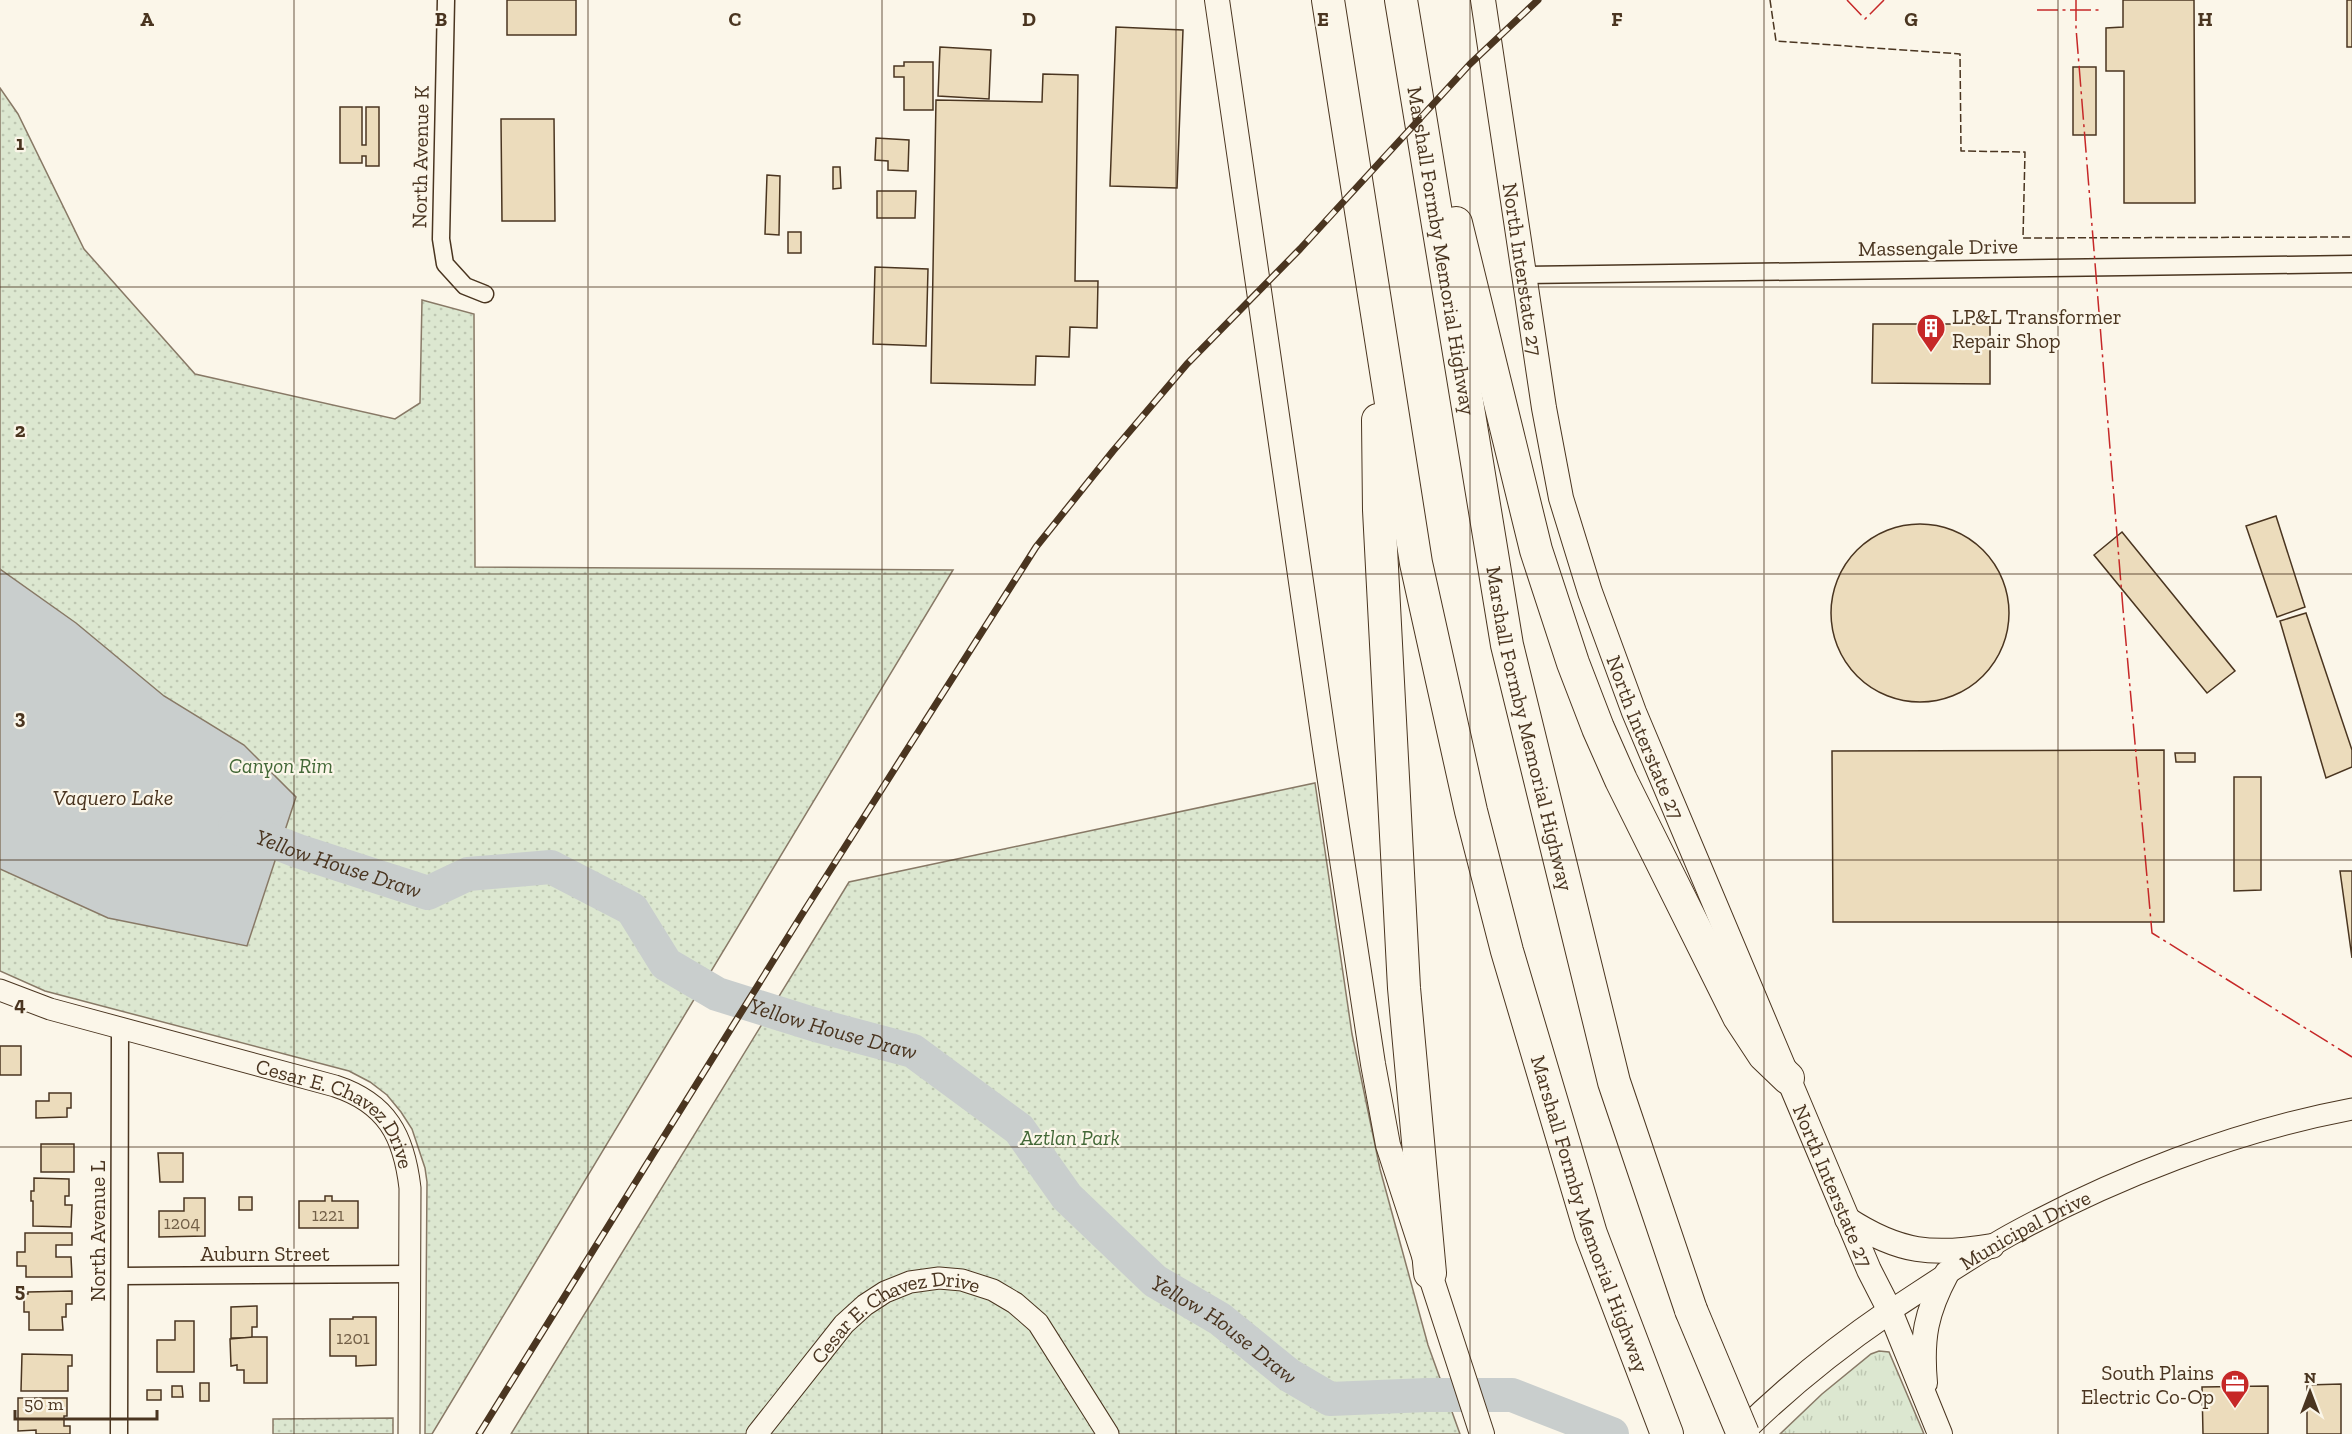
<svg xmlns="http://www.w3.org/2000/svg" width="2352" height="1434" font-family="'Zilla Slab',serif">
  <style>
    .grass { fill: url(#grass-tufts); stroke: #887966; stroke-width: 1.5 }
    .park { fill: url(#park-dots); stroke: #887966; stroke-width: 1.5 }
    .water { fill: #c9cecd; stroke: #887966; stroke-width: 1.5 }
    .lines { fill: none; stroke-linecap: round; stroke-linejoin: round }
    .river { stroke: #c9cecd; stroke-width: 34 }
    .building { fill: #ecdcbc; stroke: #4a3520; stroke-width: 1.5 }
    .minor-casing { stroke: #4a3520; stroke-width: 19 }
    .tertiary-casing { stroke: #4a3520; stroke-width: 23 }
    .secondary-casing { stroke: #4a3520; stroke-width: 26 }
    .motorway-casing { stroke: #4a3520; stroke-width: 34 }
    .minor { stroke: #fbf6e9; stroke-width: 16 }
    .tertiary { stroke: #fbf6e9; stroke-width: 21 }
    .secondary { stroke: #fbf6e9; stroke-width: 24 }
    .motorway { stroke: #fbf6e9; stroke-width: 32 }
    .rail-casing { stroke: #4a3520; stroke-width: 7 }
    .rail { stroke: #fbf6e9; stroke-width: 4.5; stroke-dasharray: 14; stroke-linecap: butt }
    .motorway-bridge-casing { stroke: #4a3520; stroke-width: 34; stroke-linecap: butt }
    .motorway-bridge { stroke: #fbf6e9; stroke-width: 32 }
    .fence { stroke: #4a3520; stroke-width: 1.5; stroke-dasharray: 8 3; stroke-linecap: butt }
    .power { stroke: #c62828; stroke-width: 1.5; stroke-dasharray: 21 4.5 3 4.5; stroke-linecap: butt }
    .grid { fill: none; stroke: #4a3520; stroke-width: 1.5; stroke-opacity: 0.55 }
    .labels { text-anchor: middle; dominant-baseline: central; stroke-width: 4.5; stroke-linejoin: round; paint-order: stroke }
    .number-label { font-size: 18px; fill: #725f47 }
    .street-label { font-size: 21px; fill: #4a3520; stroke: #fbf6e9 }
    .poi-label { font-size: 21px; fill: #4a3520; stroke: #fbf6e9; text-anchor: start }
    .park-label { font-size: 21px; font-style: italic; fill: #436837; stroke: #fbf6e9 }
    .water-label { font-size: 22px; font-style: italic; fill: #4a3520; stroke: #fbf6e9 }
    .grid-label { font-size: 20px; text-anchor: middle; font-weight: bold; fill: #4a3520; stroke: #fbf6e9; stroke-width: 4.5; stroke-linejoin: round; paint-order: stroke }
  </style>
  <defs>
    <pattern id="grass-tufts" width="24" height="20" patternUnits="userSpaceOnUse" patternTransform="scale(1.5)"><rect width="24" height="20" fill="#dce7d0"/><path d="M3 7l-1-3M5 7V3M7 7l1-3M15 17l-1-3M17 17v-4M19 17l1-3" fill="none" stroke="#bec7b2"/></pattern>
    <pattern id="park-dots" width="8" height="8" patternUnits="userSpaceOnUse" patternTransform="scale(1.5)"><rect width="8" height="8" fill="#dce7d0"/><path d="M2 2h.1M6 6h.1" fill="none" stroke="#bec7b2" stroke-width="1.8" stroke-linecap="round"/></pattern>
  </defs>
  <rect width="100%" height="100%" fill="#fbf6e9"/>
  <polygon class="grass" points="1879,1351 1889,1352 1924,1434 1780,1434 1822,1394 1871,1354"/>
  <g class="park">
    <polygon points="0,88 18,114 84,249 195,374 395,419 420,403 422,300 474,314 475,567 953,570 432,1434 425,1434 427,1182 425,1168 412,1129 401,1112 387,1095 370,1082 349,1071 45,991 0,971"/>
    <polygon points="1315,783 1352,1034 1380,1169 1428,1345 1460,1434 511,1434 849,882"/>
    <polygon points="393,1418 393,1434 273,1434 273,1419"/>
  </g>
  <polygon class="water" points="0,569 76,623 164,696 244,745 296,797 247,946 108,918 0,869"/>
  <g class="lines">
    <path class="river" id="s1" d="M 235,827 L 298,851 L 428,893 L 468,874 L 551,867 L 632,909 L 666,964 L 717,994 L 816,1025 L 913,1051 L 1019,1129 L 1067,1197 L 1155,1281 L 1220,1319 L 1289,1375 L 1330,1399 L 1427,1395 L 1512,1395 L 1612,1434"/>
  </g>
  <g class="building">
    <rect x="507" y="0" width="69" height="35"/>
    <polygon points="2123,0 2194,0 2195,203 2124,203 2124,71 2106,71 2106,28 2123,27"/>
    <rect x="2347" y="0" width="5" height="47"/>
    <polygon points="1116,27 1183,30 1177,188 1110,186"/>
    <polygon points="940,47 991,50 989,99 938,96"/>
    <polygon points="904,62 933,62 933,110 904,110 904,77 894,77 894,66 904,66"/>
    <rect x="2073" y="67" width="23" height="68"/>
    <polygon points="1043,74 1078,75 1075,281 1098,281 1097,328 1070,327 1069,357 1036,356 1035,385 931,383 936,100 1042,102"/>
    <polygon points="340,107 362,107 362,145 366,145 366,107 379,107 379,166 366,166 366,156 362,156 362,163 340,163"/>
    <polygon points="501,119 554,119 555,221 502,221"/>
    <polygon points="876,138 909,140 908,171 888,170 888,161 875,160"/>
    <polygon points="833,167 840,167 841,188 833,189"/>
    <polygon points="767,175 780,176 779,235 765,234"/>
    <polygon points="877,191 916,191 915,218 877,218"/>
    <rect x="788" y="232" width="13" height="21"/>
    <polygon points="875,267 928,269 926,346 873,344"/>
    <polygon points="1873,324 1990,324 1990,384 1872,383"/>
    <polygon points="2276,516 2305,607 2277,617 2246,526"/>
    <circle cx="1920" cy="613" r="89"/>
    <polygon points="2122,532 2235,671 2207,693 2094,555"/>
    <polygon points="2306,613 2352,750 2352,767 2326,778 2280,621"/>
    <polygon points="2164,750 2164,922 1833,922 1832,751"/>
    <polygon points="2175,753 2195,753 2195,762 2176,762"/>
    <polygon points="2234,777 2261,777 2261,890 2234,891"/>
    <polygon points="2340,871 2352,871 2352,958"/>
    <rect x="0" y="1046" width="21" height="29"/>
    <polygon points="49,1093 71,1093 71,1108 67,1108 67,1117 36,1118 36,1101 49,1101"/>
    <rect x="41" y="1144" width="33" height="28"/>
    <polygon points="158,1153 183,1153 183,1182 160,1182"/>
    <polygon points="34,1178 69,1179 69,1196 65,1196 65,1205 72,1205 71,1227 33,1226 33,1201 31,1201 31,1191 34,1191"/>
    <polygon points="325,1196 332,1196 332,1201 358,1201 358,1228 299,1228 299,1201 325,1201"/>
    <rect x="239" y="1197" width="13" height="13"/>
    <polygon points="184,1198 205,1198 205,1236 159,1237 159,1211 184,1211"/>
    <polygon points="25,1233 72,1233 72,1245 56,1245 56,1257 71,1257 72,1277 26,1277 26,1266 17,1266 17,1252 25,1252"/>
    <polygon points="72,1291 72,1304 66,1304 66,1317 62,1317 63,1330 29,1330 29,1312 24,1312 24,1294 28,1294 28,1292"/>
    <polygon points="257,1306 257,1327 252,1327 252,1338 231,1338 231,1307"/>
    <polygon points="353,1317 376,1317 376,1365 356,1366 356,1356 330,1356 330,1319 353,1319"/>
    <polygon points="175,1321 194,1321 194,1372 157,1372 157,1340 175,1340"/>
    <polygon points="253,1337 267,1337 267,1383 244,1383 244,1370 237,1370 237,1365 231,1366 230,1339"/>
    <polygon points="22,1354 72,1355 72,1366 68,1366 68,1391 21,1391"/>
    <rect x="200" y="1383" width="9" height="18"/>
    <polygon points="2341,1384 2341,1434 2307,1434 2307,1385"/>
    <polygon points="172,1386 182,1386 183,1397 172,1397"/>
    <polygon points="2268,1386 2268,1434 2203,1434 2202,1387"/>
    <rect x="147" y="1390" width="14" height="10"/>
    <polygon points="18,1398 67,1398 67,1416 64,1416 64,1426 70,1426 70,1434 36,1434 36,1430 18,1431"/>
  </g>
  <g class="lines">
    <g class="minor-casing">
      <g id="minor">
        <polyline points="446,0 441,239 445,264 465,286 485,294"/>
        <polyline points="1525,275 2352,264"/>
        <polyline points="120,1276 410,1274"/>
        <polyline points="119,1434 120,1028"/>
      </g>
    </g>
    <g class="tertiary-casing">
      <g id="tertiary">
        <path id="s2" d="M 0,990 L 50,1009 L 335,1086 C 387,1103 404,1136 410,1188 L 409,1434"/>
        <path id="s3" d="M 1890,1311 C 1930,1285 1969,1258 2010,1235 C 2114,1178 2235,1131 2352,1109"/>
        <path id="s4" d="M 757,1434 L 844,1324 L 865,1305 L 885,1292 L 910,1282 L 939,1278 L 962,1280 L 993,1290 L 1015,1303 L 1038,1323 L 1108,1434"/>
      </g>
    </g>
    <g class="secondary-casing">
      <g id="secondary">
        <polyline points="1217,0 1325,748 1373,1064 1388,1145 1482,1434"/>
        <path id="s5" d="M 1483,0 L 1544,408 L 1561,498 L 1590,592 L 1634,712 L 1869,1270 L 1890,1311 L 1940,1434"/>
        <path d="M 1847,1219 C 1899,1253 1933,1256 1992,1246"/>
        <path d="M 1925,1383 C 1921,1338 1926,1312 1947,1273"/>
        <path d="M 1740,1434 C 1786,1388 1836,1348 1890,1311"/>
      </g>
    </g>
    <g class="motorway-casing">
      <g id="motorway">
        <path id="s6" d="M 1328,0 L 1416,563 L 1471,811 L 1507,951 L 1591,1234 L 1667,1434"/>
        <path id="s7" d="M 1401,0 L 1507,645 L 1614,1082 L 1691,1310"/>
        <polyline points="1456,223 1536,550 1573,663 1598,728 1621,780 1739,1017 1764,1055 1788,1078"/>
        <polyline points="1378,420 1379,510 1404,988 1430,1273"/>
      </g>
    </g>
    <use href="#minor" class="minor"/>
    <use href="#tertiary" class="tertiary"/>
    <use href="#secondary" class="secondary"/>
    <use href="#motorway" class="motorway"/>
    <g class="rail-casing">
      <polyline id="rail" points="479,1434 801,916 1036,547 1113,451 1187,364 1300,249 1470,64 1538,0"/>
    </g>
    <use href="#rail" class="rail"/>
    <g class="motorway-bridge-casing">
      <polyline id="motorway-bridge" points="1691,1310 1743,1434"/>
    </g>
    <use href="#motorway-bridge" class="motorway-bridge"/>
    <polyline class="fence" points="1770,0 1776,41 1960,54 1961,151 2025,152 2023,238 2352,237"/>
    <g class="power">
      <polyline points="1847,0 1865,19 1884,0"/>
      <polyline points="2076,0 2076,28 2123,609 2152,933 2352,1057"/>
      <polyline points="2037,10 2102,10"/>
    </g>
  </g>
  <path class="grid" d="M 294,0 L 294,1434M 588,0 L 588,1434M 882,0 L 882,1434M 1176,0 L 1176,1434M 1470,0 L 1470,1434M 1764,0 L 1764,1434M 2058,0 L 2058,1434M 0,287 L 2352,287M 0,574 L 2352,574M 0,860 L 2352,860M 0,1147 L 2352,1147"/>
  <defs>
    <g id="building-pin" transform="scale(1.5)"><path d="M0 17L-7.5 6A9.5 9.5 0 1 1 7.5 6Z" fill="#c62828" stroke="#fbf6e9"/><path d="M-4-6H4V6H1V3H-1V6H-4ZM-2.5-4.3h1.7v1.8h-1.7ZM.8-4.3h1.7v1.8H.8ZM-2.5-1h1.7V.8h-1.7ZM.8-1h1.7V.8H.8Z" fill="#fff"/></g>
    <g id="office-pin" transform="scale(1.5)"><path d="M0 17L-7.5 6A9.5 9.5 0 1 1 7.5 6Z" fill="#c62828" stroke="#fbf6e9"/><path d="M-6-3h4V-5.5h4V-3h4V5H-6ZM-1-4.5V-3h2v-1.5ZM-6 0V1H6V0Z" fill="#fff"/></g>
  </defs>
  <g fill-rule="evenodd">
    <use href="#building-pin" x="1931" y="328"/>
    <use href="#office-pin" x="2235" y="1384"/>
  </g>
  <g class="labels">
    <g class="number-label">
      <text x="328" y="1215">1221</text>
      <text x="182" y="1223">1204</text>
      <text x="353" y="1338">1201</text>
    </g>
    <g class="street-label">
      <text transform="translate(420 157) rotate(-89)">North Avenue K</text>
      <text transform="translate(1938 247) rotate(-1)">Massengale Drive</text>
      <text stroke="none"><textPath href="#s7" startOffset="254">Marshall Formby Memorial Highway</textPath></text>
      <text stroke="none"><textPath href="#s5" startOffset="272">North Interstate 27</textPath></text>
      <text stroke="none"><textPath href="#s7" startOffset="740">Marshall Formby Memorial Highway</textPath></text>
      <text stroke="none"><textPath href="#s5" startOffset="758">North Interstate 27</textPath></text>
      <text stroke="none"><textPath href="#s2" startOffset="366">Cesar E. Chavez Drive</textPath></text>
      <text stroke="none"><textPath href="#s5" startOffset="1244">North Interstate 27</textPath></text>
      <text stroke="none"><textPath href="#s6" startOffset="1244">Marshall Formby Memorial Highway</textPath></text>
      <text transform="translate(97 1231) rotate(-90)">North Avenue L</text>
      <text stroke="none"><textPath href="#s3" startOffset="158">Municipal Drive</textPath></text>
      <text x="265" y="1253">Auburn Street</text>
      <text stroke="none"><textPath href="#s4" startOffset="192">Cesar E. Chavez Drive</textPath></text>
    </g>
    <g class="poi-label">
      <text x="1952" y="316">LP&amp;L Transformer<tspan x="1952" dy="24">Repair Shop</tspan></text>
      <text x="2214" y="1372" text-anchor="end">South Plains<tspan x="2214" dy="24">Electric Co-Op</tspan></text>
    </g>
    <g class="park-label">
      <text x="281" y="765">Canyon Rim</text>
      <text x="1070" y="1137">Aztlan Park</text>
    </g>
    <g class="water-label">
      <text x="113" y="797">Vaquero Lake</text>
      <text stroke="none"><textPath href="#s1" startOffset="110">Yellow House Draw</textPath></text>
      <text stroke="none"><textPath href="#s1" startOffset="668">Yellow House Draw</textPath></text>
      <text stroke="none"><textPath href="#s1" startOffset="1172">Yellow House Draw</textPath></text>
    </g>
  </g>
  <g class="grid-label">
    <text x="147" y="26">A</text>
    <text x="441" y="26">B</text>
    <text x="735" y="26">C</text>
    <text x="1029" y="26">D</text>
    <text x="1323" y="26">E</text>
    <text x="1617" y="26">F</text>
    <text x="1911" y="26">G</text>
    <text x="2205" y="26">H</text>
    <text x="20" y="150">1</text>
    <text x="20" y="437">2</text>
    <text x="20" y="724">3</text>
    <text x="20" y="1011">4</text>
    <text x="20" y="1297">5</text>
  </g>
  <g transform="translate(2310 1392)" stroke="#fbf6e9" stroke-width="4.5" paint-order="stroke">
  <path d="M0-4.5L10 22L0 15L-10 22Z" fill="#4a3520"/>
  <text y="-9" font-size="16" font-weight="bold" text-anchor="middle" fill="#4a3520">N</text>
  </g>
  <path d="M15 1410v9h142v-9" fill="none" stroke="#4a3520" stroke-width="3"/>
  <text x="24" y="1410" font-size="18" fill="#4a3520" stroke="#fbf6e9" stroke-width="4.5" paint-order="stroke">50 m</text>
</svg>
